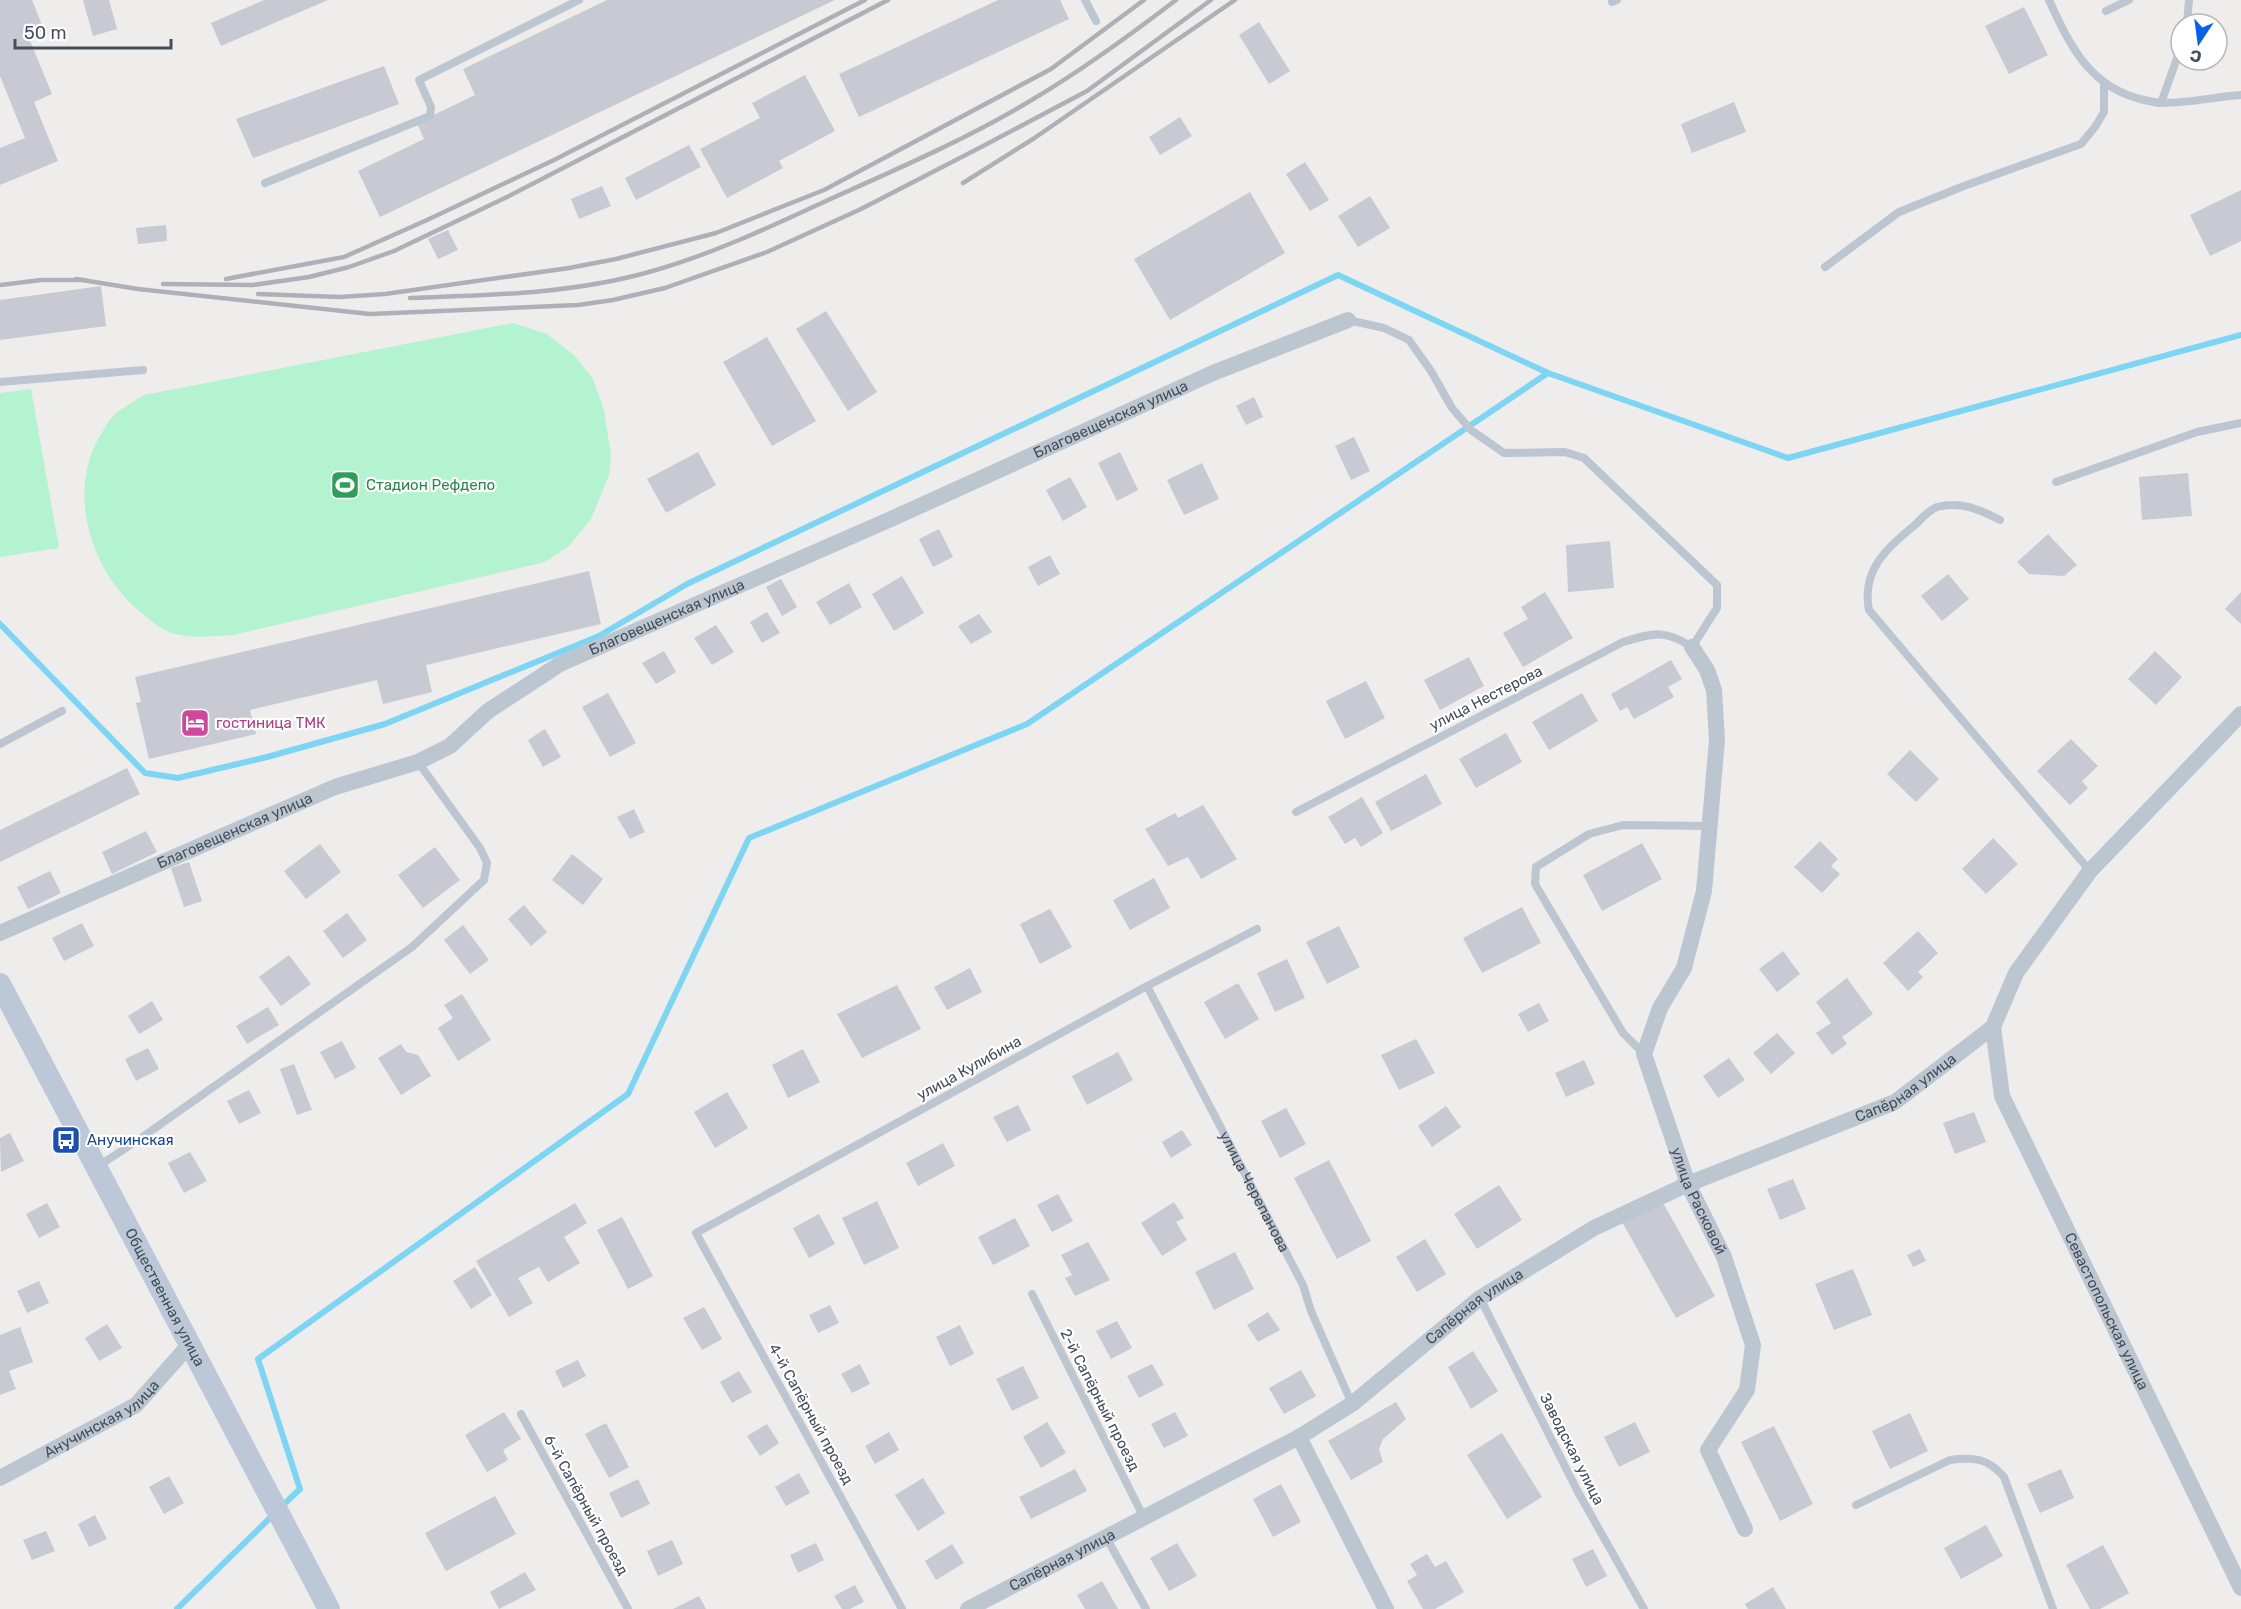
<svg xmlns="http://www.w3.org/2000/svg" width="2241" height="1609" font-family="Rubik,sans-serif">
  <style>
    .garden { fill: #b4f3cf }
    .lines { fill: none; stroke-linecap: round; stroke-linejoin: round }
    .stream { stroke: #7dd5f4; stroke-width: 6 }
    .building { fill: #c7cad3 }
    .service { stroke: #bbc6d0; stroke-width: 8 }
    .minor { stroke: #bbc6d0; stroke-width: 16 }
    .secondary { stroke: #bcc8d8; stroke-width: 22 }
    .rail { stroke: #adb1b7; stroke-width: 4.5 }
    .labels { text-anchor: middle; dominant-baseline: central; stroke-width: 4.5; stroke-linejoin: round; paint-order: stroke }
    .street-label { font-size: 15px; fill: #434e5b; stroke: #fff }
    .leisure-label { font-size: 15px; fill: #27864d; stroke: #fff; text-anchor: start }
    .hotel-label { font-size: 15px; fill: #b23c85; stroke: #fff; text-anchor: start }
    .transit-label { font-size: 15px; fill: #164399; stroke: #fff; text-anchor: start }
  </style>
  <rect width="100%" height="100%" fill="#efecec"/>
  <g class="garden">
    <path d="M 513,323 L 547,334 L 574,355 L 593,379 L 604,410 L 611,456 L 609,475 L 591,519 L 569,546 L 545,562 L 234,635 C 214,636 194,639 175,634 C 160,630 148,618 137,609 C 88,567 66,486 103,431 C 106,426 109,420 113,416 C 122,408 133,402 144,395 Z"/>
    <polygon points="31,389 59,548 0,557 0,393"/>
  </g>
  <g class="lines">
    <g class="stream">
      <polyline points="0,624 145,773 178,778 267,757 385,724 599,636 687,584 1338,275 1548,373"/>
      <polyline points="280,1508 300,1489 258,1359 628,1094 749,838 1027,724 1548,373 1788,458 2241,335"/>
      <polyline points="177,1609 273,1515"/>
    </g>
  </g>
  <g class="building">
    <polygon points="0,0 32,0 44,30 28,36 52,94 34,102 58,161 0,185 0,148 25,138 0,76"/>
    <polygon points="83,0 109,0 117,29 93,36"/>
    <polygon points="264,0 328,0 221,46 211,23"/>
    <polygon points="607,0 835,0 380,217 358,171 424,139 417,123 475,95 463,69"/>
    <polygon points="998,0 1060,0 1069,19 859,117 839,74"/>
    <polygon points="2024,7 2048,55 2009,74 1985,26"/>
    <polygon points="1259,22 1290,71 1269,84 1239,35"/>
    <polygon points="384,66 399,104 253,158 236,119"/>
    <polygon points="805,75 835,131 779,161 783,168 727,198 700,149 760,118 752,103"/>
    <polygon points="1734,102 1746,132 1692,153 1681,124"/>
    <polygon points="1180,117 1192,136 1160,155 1149,137"/>
    <polygon points="689,145 701,167 636,200 625,178"/>
    <polygon points="1305,162 1329,200 1310,211 1286,174"/>
    <polygon points="602,186 611,206 579,219 571,199"/>
    <polygon points="2241,190 2241,241 2210,256 2190,215"/>
    <polygon points="1250,192 1285,253 1170,320 1134,259"/>
    <polygon points="1370,196 1390,228 1358,247 1338,216"/>
    <polygon points="166,225 167,241 138,244 136,228"/>
    <polygon points="448,230 458,250 438,259 428,239"/>
    <polygon points="101,286 106,326 0,340 0,300"/>
    <polygon points="826,311 877,392 848,411 796,329"/>
    <polygon points="767,337 816,421 772,446 723,362"/>
    <polygon points="1254,397 1263,417 1246,425 1236,406"/>
    <polygon points="1354,437 1370,471 1351,480 1335,446"/>
    <polygon points="698,452 716,485 666,513 647,479"/>
    <polygon points="1120,452 1138,490 1117,501 1098,463"/>
    <polygon points="1202,463 1219,499 1184,515 1167,480"/>
    <polygon points="2188,473 2192,516 2142,520 2139,477"/>
    <polygon points="1070,477 1087,507 1063,521 1046,490"/>
    <polygon points="939,529 953,557 933,567 919,539"/>
    <polygon points="2048,534 2077,565 2064,576 2029,574 2017,562"/>
    <polygon points="1610,541 1614,588 1568,592 1566,545"/>
    <polygon points="1050,555 1060,574 1038,586 1028,567"/>
    <polygon points="589,571 601,624 426,665 432,692 383,704 377,680 250,710 256,734 149,759 136,703 141,702 135,677"/>
    <polygon points="1948,574 1969,599 1942,621 1921,596"/>
    <polygon points="902,576 924,613 894,631 872,594"/>
    <polygon points="781,579 797,607 782,616 766,587"/>
    <polygon points="849,583 862,607 830,625 816,602"/>
    <polygon points="1545,592 1573,638 1523,667 1503,633 1528,619 1521,607"/>
    <polygon points="2241,592 2241,624 2225,609"/>
    <polygon points="767,612 780,633 762,643 750,622"/>
    <polygon points="979,614 992,632 971,644 958,626"/>
    <polygon points="716,625 734,652 712,665 694,638"/>
    <polygon points="664,651 676,672 656,684 642,663"/>
    <polygon points="2155,651 2182,677 2156,705 2128,679"/>
    <polygon points="1469,657 1484,686 1440,710 1424,680"/>
    <polygon points="1671,660 1682,679 1668,687 1674,697 1634,719 1627,707 1620,711 1611,694"/>
    <polygon points="1366,681 1385,718 1345,739 1326,701"/>
    <polygon points="608,693 636,743 610,757 582,707"/>
    <polygon points="1582,693 1598,721 1549,750 1532,722"/>
    <polygon points="545,729 561,757 543,767 528,740"/>
    <polygon points="1506,733 1522,762 1476,788 1459,759"/>
    <polygon points="2071,739 2098,766 2082,781 2088,788 2070,805 2037,771"/>
    <polygon points="1910,750 1939,779 1916,802 1887,774"/>
    <polygon points="127,768 140,794 0,862 0,830"/>
    <polygon points="1426,774 1442,804 1391,831 1375,802"/>
    <polygon points="1362,797 1383,833 1361,847 1355,838 1345,844 1328,817"/>
    <polygon points="1203,805 1237,859 1201,879 1188,857 1168,866 1145,829 1175,813 1178,818"/>
    <polygon points="634,809 645,832 630,839 617,817"/>
    <polygon points="146,831 157,852 112,874 102,852"/>
    <polygon points="1993,838 2018,864 1986,894 1962,869"/>
    <polygon points="1820,841 1838,859 1831,866 1840,874 1822,893 1794,867"/>
    <polygon points="1642,843 1662,879 1602,911 1583,875"/>
    <polygon points="320,844 341,872 306,899 284,871"/>
    <polygon points="435,847 460,880 423,908 398,875"/>
    <polygon points="572,854 603,879 583,905 552,880"/>
    <polygon points="189,862 202,901 184,907 171,868"/>
    <polygon points="50,871 61,893 28,909 17,887"/>
    <polygon points="1154,878 1170,908 1130,930 1113,900"/>
    <polygon points="524,905 547,932 531,946 508,919"/>
    <polygon points="1522,907 1541,943 1482,973 1463,938"/>
    <polygon points="1050,909 1072,947 1040,964 1020,924"/>
    <polygon points="347,913 367,940 343,958 323,931"/>
    <polygon points="82,923 94,946 64,961 52,938"/>
    <polygon points="463,925 489,960 470,974 444,940"/>
    <polygon points="1339,926 1360,967 1327,984 1306,942"/>
    <polygon points="1918,931 1938,953 1918,972 1923,977 1908,991 1883,963"/>
    <polygon points="1783,951 1800,974 1777,992 1759,969"/>
    <polygon points="289,955 311,984 281,1006 259,977"/>
    <polygon points="1287,959 1305,998 1275,1012 1257,973"/>
    <polygon points="970,968 982,992 947,1010 934,987"/>
    <polygon points="1847,978 1873,1014 1842,1037 1847,1044 1832,1055 1816,1033 1831,1023 1816,1002"/>
    <polygon points="1238,983 1259,1019 1225,1039 1204,1002"/>
    <polygon points="897,985 921,1029 862,1058 837,1014"/>
    <polygon points="462,994 491,1040 458,1061 438,1028 453,1018 444,1005"/>
    <polygon points="152,1001 163,1020 139,1034 128,1016"/>
    <polygon points="1539,1003 1549,1021 1528,1032 1518,1014"/>
    <polygon points="268,1007 279,1025 247,1044 236,1026"/>
    <polygon points="1777,1033 1795,1053 1771,1074 1753,1053"/>
    <polygon points="1416,1039 1435,1073 1399,1090 1381,1055"/>
    <polygon points="342,1041 356,1068 335,1079 320,1052"/>
    <polygon points="401,1044 406,1052 418,1055 431,1076 401,1095 378,1058"/>
    <polygon points="148,1048 159,1069 136,1081 125,1059"/>
    <polygon points="803,1049 820,1082 788,1098 772,1065"/>
    <polygon points="1118,1052 1133,1080 1087,1105 1072,1076"/>
    <polygon points="1729,1058 1745,1080 1718,1098 1703,1076"/>
    <polygon points="1584,1060 1595,1084 1566,1097 1555,1073"/>
    <polygon points="294,1064 312,1110 297,1115 280,1069"/>
    <polygon points="249,1090 261,1113 239,1124 227,1101"/>
    <polygon points="727,1092 748,1128 715,1148 694,1112"/>
    <polygon points="1018,1105 1031,1130 1007,1142 993,1117"/>
    <polygon points="1446,1106 1461,1127 1432,1147 1418,1126"/>
    <polygon points="1286,1108 1306,1144 1280,1158 1261,1121"/>
    <polygon points="1974,1112 1986,1142 1955,1154 1943,1123"/>
    <polygon points="1182,1130 1192,1145 1171,1158 1162,1142"/>
    <polygon points="10,1133 24,1161 1,1172 0,1138"/>
    <polygon points="943,1143 955,1166 918,1186 906,1163"/>
    <polygon points="190,1152 207,1181 184,1193 168,1163"/>
    <polygon points="1329,1160 1371,1241 1337,1259 1294,1178"/>
    <polygon points="1793,1179 1806,1209 1780,1220 1767,1189"/>
    <polygon points="1499,1185 1522,1220 1477,1249 1454,1214"/>
    <polygon points="1058,1194 1073,1221 1052,1232 1037,1205"/>
    <polygon points="1661,1199 1715,1296 1676,1318 1621,1220"/>
    <polygon points="877,1201 899,1248 864,1265 842,1218"/>
    <polygon points="1174,1202 1184,1218 1176,1222 1187,1240 1162,1256 1141,1223"/>
    <polygon points="47,1203 60,1227 39,1238 26,1214"/>
    <polygon points="575,1203 587,1223 564,1237 580,1263 548,1282 539,1267 518,1278 533,1303 509,1317 476,1261"/>
    <polygon points="819,1214 835,1244 809,1258 793,1228"/>
    <polygon points="622,1217 653,1276 628,1289 597,1230"/>
    <polygon points="1015,1218 1030,1246 993,1265 978,1237"/>
    <polygon points="1425,1239 1446,1274 1417,1292 1396,1257"/>
    <polygon points="1088,1242 1110,1280 1075,1296 1065,1278 1072,1275 1061,1255"/>
    <polygon points="1920,1249 1926,1261 1913,1267 1907,1255"/>
    <polygon points="1235,1252 1254,1289 1214,1310 1195,1272"/>
    <polygon points="475,1267 492,1295 471,1309 453,1281"/>
    <polygon points="1853,1269 1872,1315 1834,1330 1815,1284"/>
    <polygon points="39,1281 49,1303 27,1313 17,1291"/>
    <polygon points="830,1305 839,1323 818,1333 809,1315"/>
    <polygon points="704,1307 722,1339 702,1350 683,1318"/>
    <polygon points="1268,1312 1280,1330 1258,1342 1247,1325"/>
    <polygon points="1117,1321 1132,1348 1111,1359 1096,1331"/>
    <polygon points="107,1324 122,1348 99,1361 85,1338"/>
    <polygon points="960,1325 974,1354 950,1366 936,1337"/>
    <polygon points="20,1327 33,1362 9,1371 16,1389 0,1395 0,1335"/>
    <polygon points="1473,1351 1498,1391 1471,1409 1448,1367"/>
    <polygon points="578,1360 586,1376 563,1388 555,1371"/>
    <polygon points="860,1364 870,1384 852,1393 841,1374"/>
    <polygon points="1152,1364 1164,1385 1139,1398 1127,1376"/>
    <polygon points="1023,1366 1039,1398 1012,1411 996,1379"/>
    <polygon points="1301,1370 1316,1396 1284,1414 1269,1388"/>
    <polygon points="739,1371 752,1392 732,1403 720,1382"/>
    <polygon points="1396,1402 1406,1419 1383,1439 1379,1449 1383,1462 1351,1480 1328,1441"/>
    <polygon points="504,1412 521,1439 503,1450 508,1460 487,1472 465,1435"/>
    <polygon points="1175,1412 1188,1436 1164,1448 1151,1424"/>
    <polygon points="1910,1413 1928,1451 1890,1469 1872,1431"/>
    <polygon points="1047,1422 1066,1453 1041,1468 1023,1437"/>
    <polygon points="1635,1422 1650,1452 1619,1467 1604,1437"/>
    <polygon points="606,1423 629,1467 609,1478 585,1434"/>
    <polygon points="767,1424 779,1443 760,1456 747,1436"/>
    <polygon points="1774,1426 1813,1504 1780,1521 1741,1442"/>
    <polygon points="889,1432 899,1450 875,1464 865,1446"/>
    <polygon points="1502,1433 1542,1497 1507,1519 1467,1455"/>
    <polygon points="1075,1469 1087,1491 1031,1519 1019,1497"/>
    <polygon points="2061,1469 2074,1498 2040,1513 2027,1484"/>
    <polygon points="799,1473 810,1493 786,1506 775,1487"/>
    <polygon points="169,1476 184,1503 164,1514 149,1487"/>
    <polygon points="923,1478 945,1513 918,1531 895,1495"/>
    <polygon points="638,1479 650,1504 621,1518 609,1493"/>
    <polygon points="1281,1484 1301,1522 1273,1537 1253,1499"/>
    <polygon points="495,1496 516,1534 446,1571 425,1533"/>
    <polygon points="95,1515 107,1539 89,1547 78,1524"/>
    <polygon points="1986,1525 2003,1556 1961,1579 1944,1548"/>
    <polygon points="46,1531 55,1551 32,1560 23,1540"/>
    <polygon points="672,1540 683,1564 658,1576 647,1551"/>
    <polygon points="816,1543 824,1560 798,1573 790,1555"/>
    <polygon points="1177,1543 1197,1576 1169,1591 1150,1558"/>
    <polygon points="952,1544 964,1563 936,1580 925,1561"/>
    <polygon points="2103,1545 2129,1593 2100,1609 2090,1609 2066,1565"/>
    <polygon points="1593,1549 1607,1576 1586,1587 1572,1559"/>
    <polygon points="1427,1554 1435,1567 1446,1561 1464,1592 1435,1609 1423,1609 1407,1581 1417,1575 1410,1564"/>
    <polygon points="525,1572 536,1590 499,1609 490,1592"/>
    <polygon points="1102,1581 1118,1609 1085,1609 1077,1595"/>
    <polygon points="855,1585 864,1602 850,1609 842,1609 834,1596"/>
    <polygon points="1773,1587 1786,1609 1748,1609 1745,1604"/>
    <polygon points="699,1596 706,1609 673,1609"/>
  </g>
  <g class="lines">
    <g class="service">
      <polyline points="1085,0 1096,21"/>
      <path d="M 2049,0 C 2070,46 2090,88 2144,100 C 2150,101 2156,103 2162,103 C 2188,103 2215,97 2241,95"/>
      <polyline points="1612,2 1617,0"/>
      <polyline points="2106,11 2129,0"/>
      <polyline points="2187,24 2189,0"/>
      <polyline points="2161,103 2181,47"/>
      <polyline points="265,183 430,116 431,107 419,80 579,0"/>
      <polyline points="1825,267 1899,212 1964,186 2081,144 2095,127 2104,112 2104,84"/>
      <polyline points="0,382 143,370"/>
      <polyline points="2056,482 2197,432 2241,423"/>
      <path d="M 2000,520 C 1979,509 1960,501 1937,507 C 1929,510 1921,519 1915,525 C 1887,548 1861,570 1869,610 L 2090,871"/>
      <polyline points="0,744 62,711"/>
      <path d="M 1296,812 L 1623,642 C 1653,633 1665,629 1692,647 L 1717,608 L 1717,585 L 1584,458 L 1565,452 L 1504,453 L 1471,430 L 1452,408 L 1431,371 L 1409,340 L 1384,328 L 1348,320"/>
      <path id="s1" d="M 1147,986 L 1303,1285 L 1311,1311 L 1352,1404"/>
      <polyline points="1644,1054 1623,1033 1535,884 1536,867 1589,834 1623,825 1710,826"/>
      <polyline points="97,1167 141,1138 412,947 484,880 487,863 480,848 418,762"/>
      <polyline points="1032,1294 1144,1518"/>
      <polyline points="1480,1298 1578,1492 1644,1609"/>
      <polyline points="521,1414 628,1609"/>
      <path d="M 1856,1505 L 1950,1460 C 1974,1457 1988,1458 2004,1477 L 2053,1609"/>
      <polyline points="1106,1537 1146,1609"/>
      <polyline points="902,1609 696,1233 1147,986 1257,929"/>
    </g>
    <g class="minor">
      <path id="s2" d="M 1692,647 L 1707,670 L 1714,690 L 1717,740 L 1704,891 L 1684,968 L 1660,1008 L 1644,1054 L 1688,1184 L 1724,1257 L 1753,1345 L 1747,1390 L 1708,1450 L 1745,1529"/>
      <path id="s3" d="M 0,933 L 335,787 L 418,762 L 450,746 L 488,711 L 560,664 L 891,519 L 1213,373 L 1348,320"/>
      <path id="s4" d="M 1993,1027 L 2002,1096 L 2241,1588"/>
      <polyline points="1299,1437 1386,1609"/>
      <path id="s5" d="M 0,1478 L 136,1405 L 190,1344"/>
      <path id="s6" d="M 968,1609 L 1299,1437 L 1352,1404 L 1480,1298 L 1594,1228 L 1688,1184 L 1895,1102 L 1993,1027 L 2016,973 L 2090,871 L 2241,714"/>
    </g>
    <path class="secondary" id="s7" d="M 0,984 L 329,1609"/>
    <g class="rail">
      <polyline points="963,183 1033,139 1235,0"/>
      <polyline points="76,279 138,289 370,314 578,305 613,300 665,288 767,252 861,209 985,145 1087,91 1211,0"/>
      <polyline points="226,279 344,257 427,220 554,160 865,0"/>
      <polyline points="163,284 253,285 309,277 349,267 394,251 505,198 888,0"/>
      <polyline points="0,285 41,280 84,280"/>
      <polyline points="258,294 340,297 385,294 569,268 616,259 716,233 824,190 1051,69 1144,0"/>
      <path d="M 410,298 C 490,295 571,294 649,272 C 710,255 768,228 826,201 C 895,170 965,140 1030,101 C 1081,71 1129,36 1176,0"/>
    </g>
  </g>
  <defs>
    <g id="stadium-square" transform="scale(1.5)"><rect x="-9" y="-9" width="18" height="18" rx="4" fill="#2e9e5b" stroke="#fff"/><path d="M0-5a6.5 5 0 1 0 0 10a6.5 5 0 1 0 0-10ZM-3.5-1.8h7v3.6h-7Z" fill="#fff"/></g>
    <g id="hotel-square" transform="scale(1.5)"><rect x="-9" y="-9" width="18" height="18" rx="4" fill="#d1479c" stroke="#fff"/><path d="M-6-4.5h1.5V1H6V5H4.5V3h-9V5H-6ZM-4 0a1.8 1.8 0 1 1 3.6 0ZM.5 0V-2.5h3Q6-2.5 6 0Z" fill="#fff"/></g>
    <g id="bus-square" transform="scale(1.5)"><rect x="-9" y="-9" width="18" height="18" rx="4" fill="#1a4fb4" stroke="#fff"/><path d="M-5-6H5V4H4V6H2V4H-2V6H-4V4H-5ZM-3.5-4V0h7V-4ZM-3.5 1.2v1.5H-2V1.2ZM2 1.2v1.5H3.5V1.2Z" fill="#fff"/></g>
  </defs>
  <g fill-rule="evenodd">
    <use href="#stadium-square" x="345" y="485"/>
    <use href="#hotel-square" x="195" y="723"/>
    <use href="#bus-square" x="66" y="1140"/>
  </g>
  <g class="labels">
    <g class="street-label">
      <text stroke="none"><textPath href="#s3" startOffset="1228">Благовещенская улица</textPath></text>
      <text stroke="none"><textPath href="#s3" startOffset="742">Благовещенская улица</textPath></text>
      <text transform="translate(1486 698) rotate(-27)">улица Нестерова</text>
      <text stroke="none"><textPath href="#s3" startOffset="256">Благовещенская улица</textPath></text>
      <text transform="translate(969 1068) rotate(-29)">улица Кулибина</text>
      <text stroke="none"><textPath href="#s6" startOffset="1078">Сапёрная улица</textPath></text>
      <text stroke="none"><textPath href="#s1" startOffset="232">улица Черепанова</textPath></text>
      <text stroke="none"><textPath href="#s2" startOffset="582">улица Расковой</textPath></text>
      <text stroke="none"><textPath href="#s7" startOffset="354">Общественная улица</textPath></text>
      <text stroke="none"><textPath href="#s6" startOffset="592">Сапёрная улица</textPath></text>
      <text stroke="none"><textPath href="#s4" startOffset="309">Севастопольская улица</textPath></text>
      <text transform="translate(1100 1400) rotate(63)">2-й Сапёрный проезд</text>
      <text transform="translate(811 1414) rotate(61)">4-й Сапёрный проезд</text>
      <text stroke="none"><textPath href="#s5" startOffset="118">Анучинская улица</textPath></text>
      <text transform="translate(1572 1449) rotate(63)">Заводская улица</text>
      <text transform="translate(586 1505) rotate(61)">6-й Сапёрный проезд</text>
      <text stroke="none"><textPath href="#s6" startOffset="106">Сапёрная улица</textPath></text>
    </g>
    <g class="leisure-label">
      <text x="366" y="485">Стадион Рефдепо</text>
    </g>
    <g class="hotel-label">
      <text x="216" y="723">гостиница ТМК</text>
    </g>
    <g class="transit-label">
      <text x="87" y="1140">Анучинская</text>
    </g>
  </g>
  <g transform="translate(2199 42) rotate(193)"><circle r="28" fill="#ffffff" stroke="#b4b8bd" stroke-width="1.5"/>
  <path d="M0-4.5L10 22L0 15L-10 22Z" fill="#0761ed"/>
  <text y="-9" font-size="16" font-weight="bold" text-anchor="middle" fill="#434e5b">С</text>
  </g>
  <path d="M15 39v9h156v-9" fill="none" stroke="#434e5b" stroke-width="3"/>
  <text x="24" y="39" font-size="18" fill="#434e5b" stroke="#ffffff" stroke-width="4.5" paint-order="stroke">50 m</text>
</svg>
